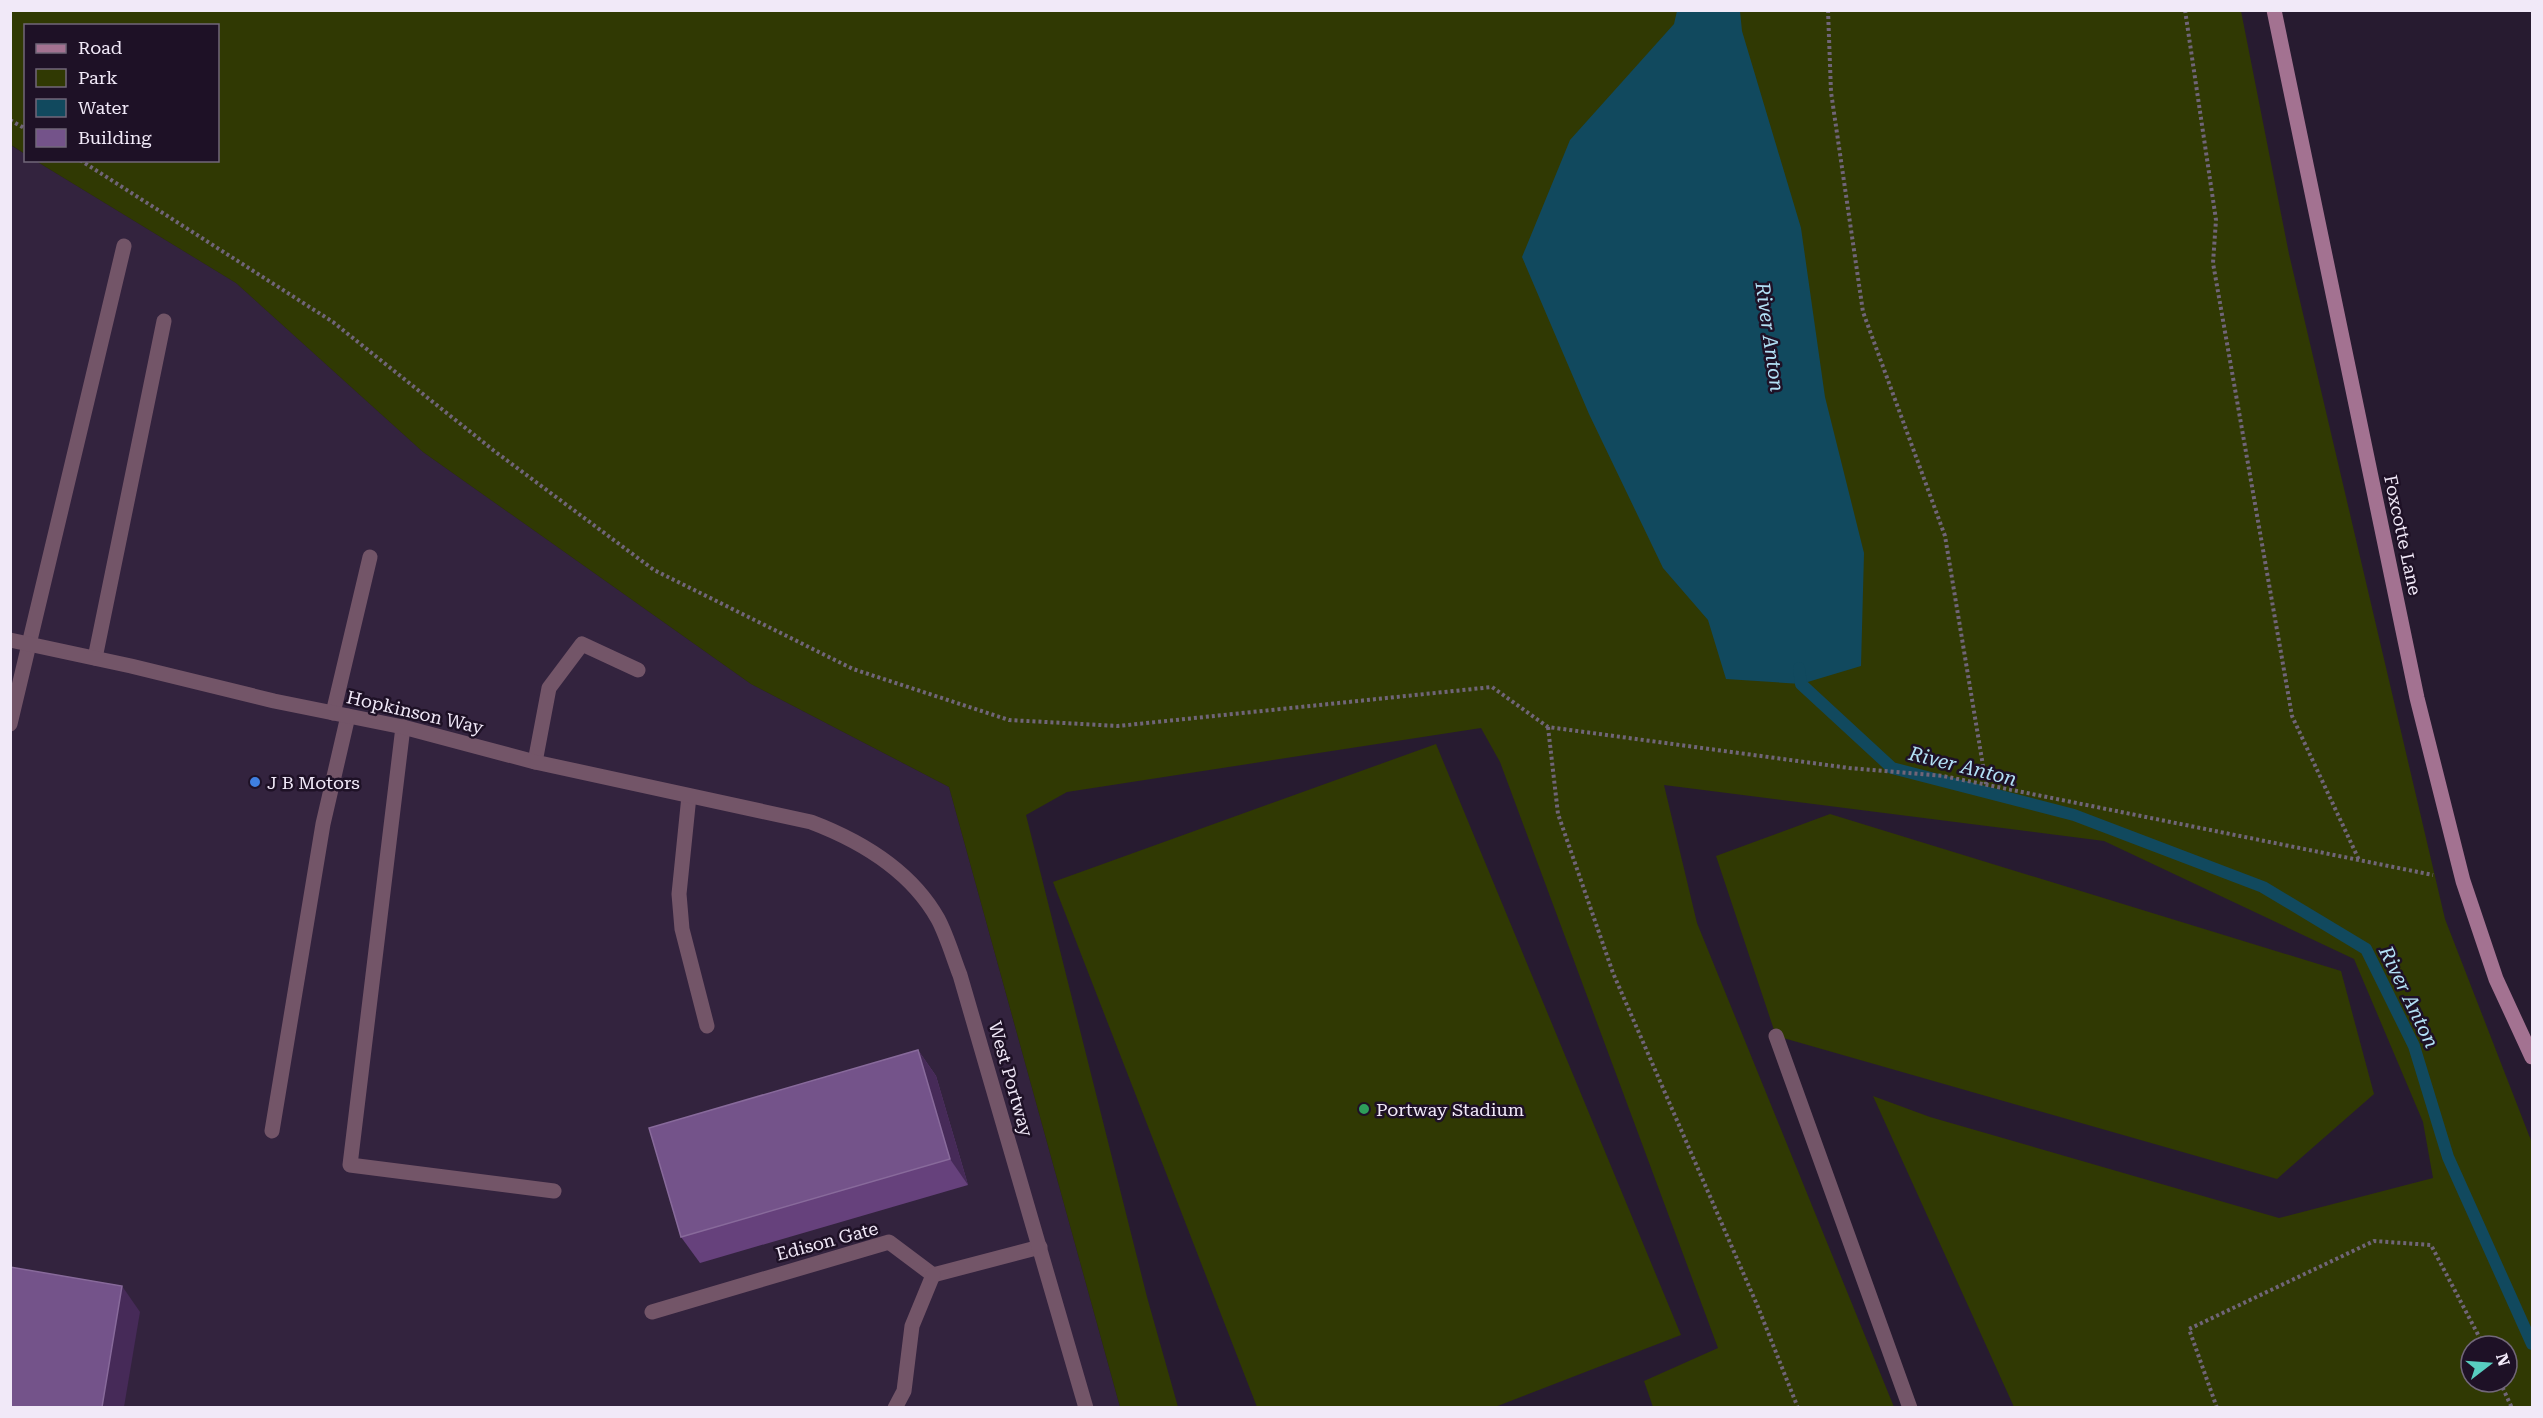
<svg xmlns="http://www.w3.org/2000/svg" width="2543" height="1418" font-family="'Roboto Serif',serif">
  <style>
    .built { fill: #33233e }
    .green { fill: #303903; fill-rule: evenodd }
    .water { fill: #11495e }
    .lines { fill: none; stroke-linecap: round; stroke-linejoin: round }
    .stream { stroke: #11495e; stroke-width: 12 }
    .path { stroke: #706578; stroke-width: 4; stroke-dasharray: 3 3; stroke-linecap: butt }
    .lane { stroke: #735568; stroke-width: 15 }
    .street { stroke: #735568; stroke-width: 15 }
    .secondary { stroke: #a37291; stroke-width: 15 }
    .wall { fill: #66417c }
    .shaded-wall { fill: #462a58 }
    .building { fill: #74538a; stroke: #886a9b; stroke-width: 1.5 }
    .shop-dot { fill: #3f7fe0; stroke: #1e1126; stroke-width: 2 }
    .leisure-dot { fill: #2e9e5b; stroke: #1e1126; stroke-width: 2 }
    .labels { text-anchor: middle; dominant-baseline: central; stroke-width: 5; stroke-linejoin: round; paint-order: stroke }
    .street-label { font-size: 18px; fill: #f1e9f8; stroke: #1e1126 }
    .poi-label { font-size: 18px; fill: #f1e9f8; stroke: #1e1126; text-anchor: start }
    .water-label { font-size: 20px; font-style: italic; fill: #b3e1f6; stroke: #1e1126 }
  </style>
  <rect width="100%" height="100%" fill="#271b30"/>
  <polygon class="built" points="10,145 25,154 26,160 36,161 236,283 423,452 751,684 949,787 1120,1407 11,1407"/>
  <g class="green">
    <path d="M 10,11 L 2241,11 L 2289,254 L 2445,919 L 2532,1143 L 2532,1407 L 2014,1407 L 1873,1096 L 1930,1117 L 2279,1218 L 2433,1178 L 2423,1122 L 2354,959 L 2104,841 L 1664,785 L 1697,923 L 1894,1407 L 1653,1407 L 1644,1381 L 1718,1348 L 1500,762 L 1481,728 L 1067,792 L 1026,815 L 1147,1297 L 1178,1407 L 1120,1407 L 949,787 L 751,684 L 423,452 L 236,283 L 36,161 L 218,160 L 218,26 L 26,26 L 25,154 L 11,145 ZM 2471,1346 L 2507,1346 L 2507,1382 L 2471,1382 Z"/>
    <polygon points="1436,744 1681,1335 1495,1407 1257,1407 1053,882"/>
    <polygon points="1830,814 2341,971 2374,1094 2277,1179 1776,1036 1716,856"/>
  </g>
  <polygon class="water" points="1677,11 1740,11 1742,31 1801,228 1825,397 1864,553 1861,666 1801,684 1726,679 1708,620 1663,568 1589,414 1522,257 1570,140 1674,24"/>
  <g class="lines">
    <polyline class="stream" points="1799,668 1801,684 1892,768 2074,815 2263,887 2366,949 2414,1046 2448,1157 2532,1344"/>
    <g class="path">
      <polyline points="1828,10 1831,92 1863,312 1945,536 1986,784"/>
      <polyline points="2185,10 2216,220 2213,263 2292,716 2359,860"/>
      <polyline points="10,120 26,129"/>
      <polyline points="80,160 333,322 493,450 654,570 853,669 1009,720 1118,726 1492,687 1548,727 1849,768 1943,776 2433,875"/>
      <polyline points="1548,727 1558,814 1613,973 1758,1307 1798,1408"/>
      <polyline points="2500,1382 2512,1408"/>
      <polyline points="2217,1408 2189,1329 2374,1241 2431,1245 2484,1346"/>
    </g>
    <g class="lane">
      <polyline points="95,658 164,321"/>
      <polyline points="333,713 370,557"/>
      <polyline points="10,724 124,246"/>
      <polyline points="403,727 350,1165 554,1191"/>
      <polyline points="535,762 549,688 582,644 638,670"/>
      <polyline points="689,796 679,894 682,929 707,1026"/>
      <polyline points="1776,1036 1910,1408"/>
      <polyline points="272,1131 323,824 348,716"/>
      <polyline points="652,1312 889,1242 933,1275 1040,1247"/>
      <polyline points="895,1408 904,1391 912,1326 933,1275"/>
    </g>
    <path class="street" d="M 10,640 L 131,666 L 274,701 L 403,727 L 535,762 L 811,822 C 861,841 911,871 938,919 C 947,936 953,957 960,975 L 1086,1408"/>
    <polyline class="secondary" points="2274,10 2417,698 2463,881 2496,979 2532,1057"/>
  </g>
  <polygon class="wall" points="918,1050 936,1076 968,1185 700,1263 681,1237"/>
  <g class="shaded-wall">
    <polygon points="918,1050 936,1076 968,1185 950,1159"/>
    <polygon points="122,1286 140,1312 124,1407 102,1407"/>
  </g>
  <g class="building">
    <polygon points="918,1050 950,1159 681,1237 649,1128"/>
    <polygon points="10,1267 122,1286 102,1407 10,1407"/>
  </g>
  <circle class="shop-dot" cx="255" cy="782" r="6"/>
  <circle class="leisure-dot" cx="1364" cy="1109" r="6"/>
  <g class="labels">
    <g class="street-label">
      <text transform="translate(2403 535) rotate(78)">Foxcotte Lane</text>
      <text transform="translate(415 712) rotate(13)">Hopkinson Way</text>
      <text transform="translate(1011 1079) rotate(74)">West Portway</text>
      <text transform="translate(827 1241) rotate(-15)">Edison Gate</text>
    </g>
    <g class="poi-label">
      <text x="267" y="782">J B Motors</text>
      <text x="1376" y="1109">Portway Stadium</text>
    </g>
    <g class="water-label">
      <text transform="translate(1770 337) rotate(82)">River Anton</text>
      <text transform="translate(1963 766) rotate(14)">River Anton</text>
      <text transform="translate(2409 997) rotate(64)">River Anton</text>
    </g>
  </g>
  <rect width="2543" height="1418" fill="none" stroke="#f1e9f8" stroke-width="24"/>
  <rect x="24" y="24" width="195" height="138" fill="#1e1126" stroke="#72677a" stroke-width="1.5"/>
  <rect x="36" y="44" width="30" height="9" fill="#a37291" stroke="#72677a" stroke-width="1.5"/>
  <text x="78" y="54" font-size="18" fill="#f1e9f8">Road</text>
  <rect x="36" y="69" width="30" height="18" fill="#303903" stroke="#72677a" stroke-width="1.5"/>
  <text x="78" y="84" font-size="18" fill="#f1e9f8">Park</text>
  <rect x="36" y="99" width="30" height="18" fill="#11495e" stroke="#72677a" stroke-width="1.5"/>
  <text x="78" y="114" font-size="18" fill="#f1e9f8">Water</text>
  <rect x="36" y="129" width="30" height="18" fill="#74538a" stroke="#72677a" stroke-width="1.5"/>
  <text x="78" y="144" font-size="18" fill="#f1e9f8">Building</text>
  <g transform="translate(2489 1364) rotate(73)"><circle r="28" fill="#1e1126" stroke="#72677a" stroke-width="1.5"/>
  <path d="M0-4.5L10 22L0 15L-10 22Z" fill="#58cec0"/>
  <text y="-9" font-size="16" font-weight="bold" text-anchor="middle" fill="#f1e9f8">N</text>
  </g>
</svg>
